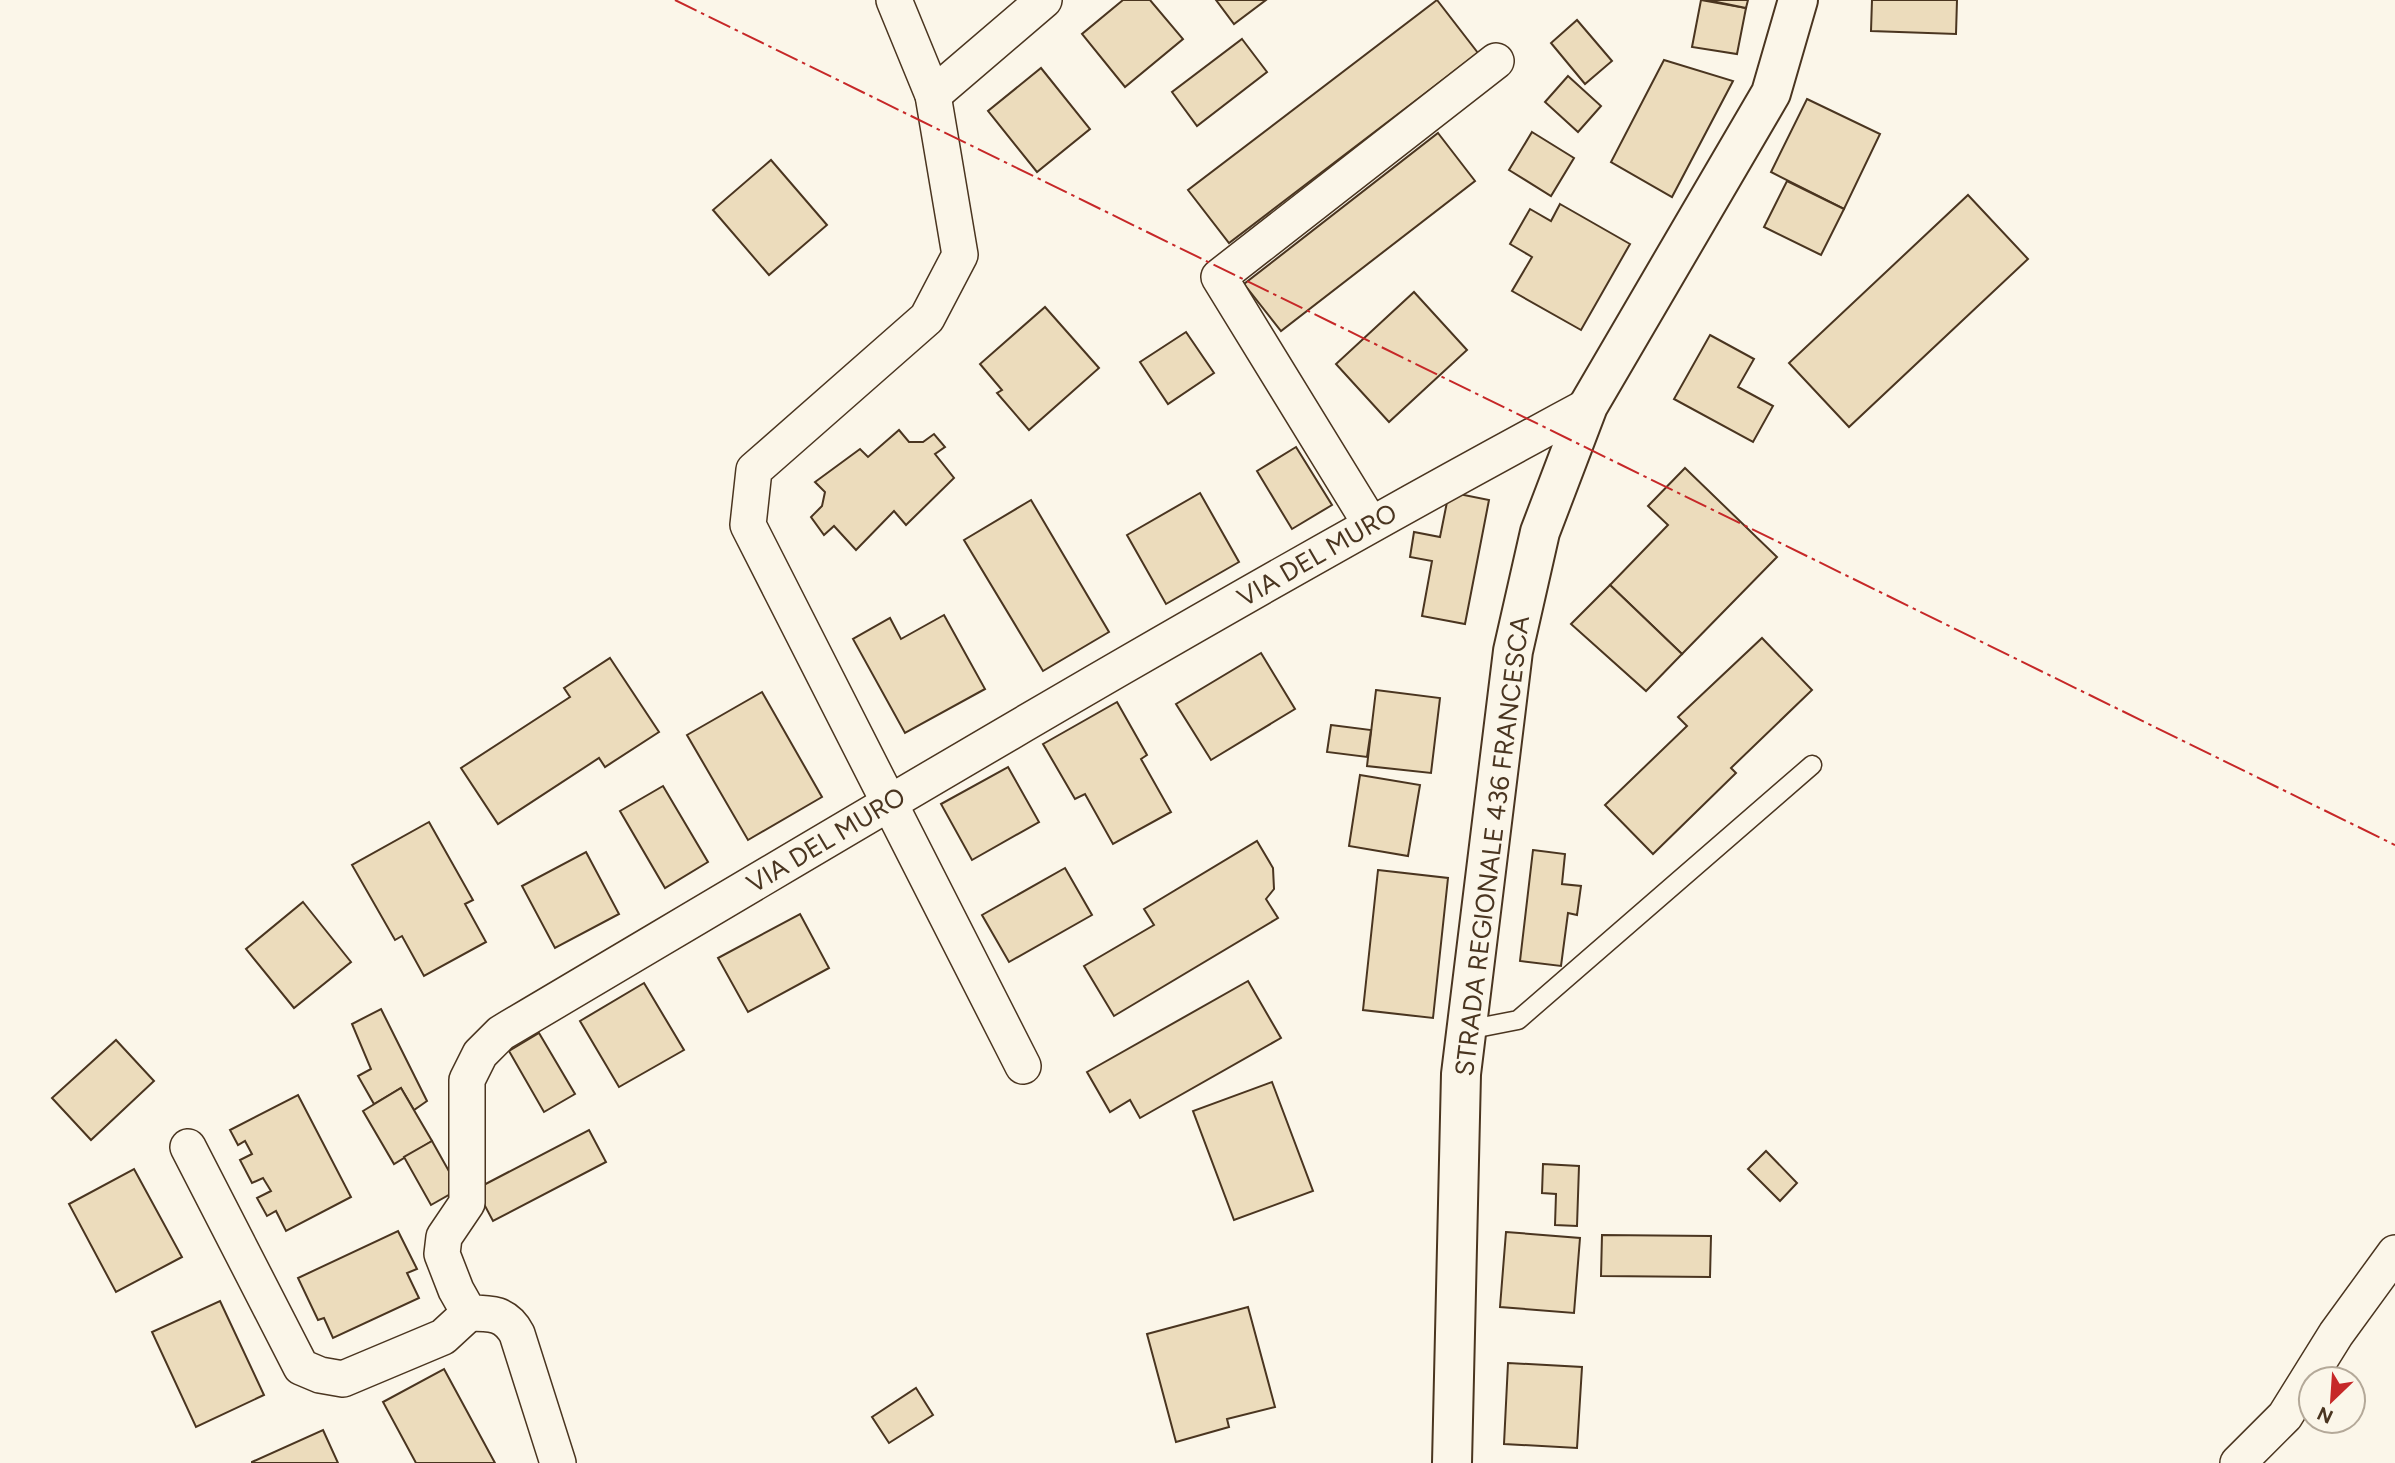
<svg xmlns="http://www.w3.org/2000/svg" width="2395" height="1463" font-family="Figtree,sans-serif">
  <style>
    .building { fill: #ecdcbc; stroke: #4a3520; stroke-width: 2 }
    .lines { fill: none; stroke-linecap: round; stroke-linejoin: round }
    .lane-casing { stroke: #4a3520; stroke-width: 21 }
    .street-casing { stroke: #4a3520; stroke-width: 38 }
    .secondary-casing { stroke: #4a3520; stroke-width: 42 }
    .lane { stroke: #fbf6e9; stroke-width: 18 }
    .street { stroke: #fbf6e9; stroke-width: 35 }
    .secondary { stroke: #fbf6e9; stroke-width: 38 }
    .power { stroke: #c62828; stroke-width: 2; stroke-dasharray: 24 5 3.5 5; stroke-linecap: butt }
    .labels { text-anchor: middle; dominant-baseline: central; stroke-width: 5; stroke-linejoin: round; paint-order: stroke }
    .street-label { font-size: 26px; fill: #4a3520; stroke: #fbf6e9 }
  </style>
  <rect width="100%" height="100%" fill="#fbf6e9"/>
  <g class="building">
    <polygon points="1123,0 1150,0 1183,39 1125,87 1082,34"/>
    <polygon points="1216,0 1266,0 1234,24"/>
    <polygon points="1437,0 1478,53 1229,243 1188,190"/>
    <polygon points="1701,0 1746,8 1737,54 1692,47"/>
    <polygon points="1707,0 1748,0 1746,8"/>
    <polygon points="1872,0 1957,0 1956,34 1871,31"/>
    <polygon points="1577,20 1612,61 1585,84 1551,43"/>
    <polygon points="1242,39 1267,72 1197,126 1172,92"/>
    <polygon points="1664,60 1733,81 1672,197 1611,162"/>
    <polygon points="1041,68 1090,129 1037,172 988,111"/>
    <polygon points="1568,76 1601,106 1578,132 1545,102"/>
    <polygon points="1807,99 1880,134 1844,209 1771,172"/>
    <polygon points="1532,132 1574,158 1551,196 1509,170"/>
    <polygon points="1438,133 1475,181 1281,331 1244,284"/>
    <polygon points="771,160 827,225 769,275 713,210"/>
    <polygon points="1787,181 1844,209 1821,255 1764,227"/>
    <polygon points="1968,195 2028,259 1849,427 1789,363"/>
    <polygon points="1560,204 1630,244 1581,330 1512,291 1532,257 1510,244 1530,209 1551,221"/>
    <polygon points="1414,292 1467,350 1389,422 1336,364"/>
    <polygon points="1045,307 1099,368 1029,430 997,393 1002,390 980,364"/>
    <polygon points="1186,332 1214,373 1168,404 1140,362"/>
    <polygon points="1710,335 1754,359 1738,387 1773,406 1753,442 1674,399"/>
    <polygon points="899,430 909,442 923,442 934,434 945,447 935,454 954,478 906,525 894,511 856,550 834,526 824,535 811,517 822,506 825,492 815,482 860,449 868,457"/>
    <polygon points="1296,447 1332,505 1292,529 1257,471"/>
    <polygon points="1685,468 1777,557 1682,654 1610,585 1668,525 1648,506"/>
    <polygon points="1449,492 1489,500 1465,624 1422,616 1432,561 1410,557 1414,532 1440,537"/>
    <polygon points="1200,493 1239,562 1166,604 1127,535"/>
    <polygon points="1031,500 1109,632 1043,671 964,540"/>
    <polygon points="1610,585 1682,654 1646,691 1571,624"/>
    <polygon points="944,615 985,689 905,733 853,639 890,618 901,639"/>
    <polygon points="1762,638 1812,690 1731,768 1736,773 1653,854 1605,805 1687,726 1678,717"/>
    <polygon points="1261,653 1295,709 1211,760 1176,704"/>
    <polygon points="610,658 659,732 605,767 599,758 498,824 461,768 570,697 564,688"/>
    <polygon points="1376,690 1440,698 1431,773 1367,766"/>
    <polygon points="762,692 822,797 748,840 687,735"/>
    <polygon points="1117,702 1147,755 1141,759 1171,812 1113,844 1085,794 1075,799 1043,744"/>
    <polygon points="1331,725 1371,730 1367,757 1327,752"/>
    <polygon points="1008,767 1039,822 972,860 941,804"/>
    <polygon points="1360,775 1420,785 1408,856 1349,846"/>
    <polygon points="663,786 708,862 665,888 620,811"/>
    <polygon points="429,822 473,900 465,904 486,942 424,976 402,936 395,940 352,865"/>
    <polygon points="1257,841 1273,868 1274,889 1266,899 1278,918 1114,1016 1084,966 1154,925 1144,909"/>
    <polygon points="1533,850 1565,854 1562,884 1581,886 1577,915 1568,913 1561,966 1520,961"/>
    <polygon points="586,852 619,914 555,948 522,886"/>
    <polygon points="1065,868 1092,915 1009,962 982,915"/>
    <polygon points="1378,870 1448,878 1433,1018 1363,1010"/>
    <polygon points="303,902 351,962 294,1008 246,949"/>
    <polygon points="800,914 829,968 748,1012 718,958"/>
    <polygon points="1248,981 1281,1038 1140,1118 1130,1100 1110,1112 1087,1072"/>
    <polygon points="644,983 684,1050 619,1087 580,1021"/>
    <polygon points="381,1009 427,1101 414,1110 401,1088 374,1104 358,1076 371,1069 352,1024"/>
    <polygon points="539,1033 575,1094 544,1112 509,1051"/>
    <polygon points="116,1040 154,1081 91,1140 52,1098"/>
    <polygon points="1272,1082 1313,1191 1234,1220 1193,1111"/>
    <polygon points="401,1088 432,1141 394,1164 363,1111"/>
    <polygon points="298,1095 351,1197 286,1231 276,1211 267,1216 257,1198 271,1191 263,1178 252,1183 240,1160 252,1154 245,1141 238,1145 230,1130"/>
    <polygon points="589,1130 606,1162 493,1221 476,1189"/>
    <polygon points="432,1141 459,1189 431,1205 404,1157"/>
    <polygon points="1766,1151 1797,1183 1780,1201 1748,1169"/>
    <polygon points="1543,1164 1579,1166 1577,1226 1555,1225 1556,1194 1542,1193"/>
    <polygon points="134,1169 182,1257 116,1292 69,1204"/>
    <polygon points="398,1231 417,1269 407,1273 419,1298 333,1338 324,1318 318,1320 298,1278"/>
    <polygon points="1506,1232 1580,1238 1574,1313 1500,1307"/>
    <polygon points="1602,1235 1711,1236 1710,1277 1601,1276"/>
    <polygon points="220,1301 264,1395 196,1427 152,1332"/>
    <polygon points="1248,1307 1275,1407 1227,1419 1229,1427 1176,1442 1147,1334"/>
    <polygon points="1508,1363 1582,1367 1577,1448 1504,1444"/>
    <polygon points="444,1369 495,1463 416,1463 383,1402"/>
    <polygon points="916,1388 933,1415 889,1443 872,1417"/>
    <polygon points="323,1430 338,1463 252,1463 252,1462"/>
  </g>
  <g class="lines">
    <g class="lane-casing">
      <polyline id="lane" points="1467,1030 1518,1020 1812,765"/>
    </g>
    <g class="street-casing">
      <g id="street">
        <polyline points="894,0 933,95 960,255 927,318 754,470 748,525 1023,1066"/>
        <polyline points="933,95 1044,0"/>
        <polyline points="1370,523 1219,277 1496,61"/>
        <polyline points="188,1147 301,1367 320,1375 343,1379 443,1337 469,1313"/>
        <path d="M 558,1463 L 517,1334 C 506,1313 491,1313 469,1313 L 456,1290 L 442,1254 L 444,1237 L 467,1203 L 467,1080 L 480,1054 L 501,1033 C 861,820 1219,604 1588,406"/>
        <polyline points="2238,1463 2285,1416 2336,1334 2395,1253"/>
      </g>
    </g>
    <g class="secondary-casing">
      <polyline id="secondary" points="1452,1463 1461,1074 1513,651 1540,532 1588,406 1771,93 1798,0"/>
    </g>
    <use href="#lane" class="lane"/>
    <use href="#street" class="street"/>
    <use href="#secondary" class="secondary"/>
    <polyline class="power" points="675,0 2395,845"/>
  </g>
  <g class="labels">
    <g class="street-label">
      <text transform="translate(1317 555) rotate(-30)">VIA DEL MURO</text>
      <text transform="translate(826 840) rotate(-31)">VIA DEL MURO</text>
      <text transform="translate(1492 846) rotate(-83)">STRADA REGIONALE 436 FRANCESCA</text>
    </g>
  </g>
  <g transform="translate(2332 1400) rotate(205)"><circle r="33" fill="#fbf6e9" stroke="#b4a999" stroke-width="2"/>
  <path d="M0-5L12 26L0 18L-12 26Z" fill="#c62828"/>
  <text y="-10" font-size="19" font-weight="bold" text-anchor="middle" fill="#4a3520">N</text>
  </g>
</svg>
